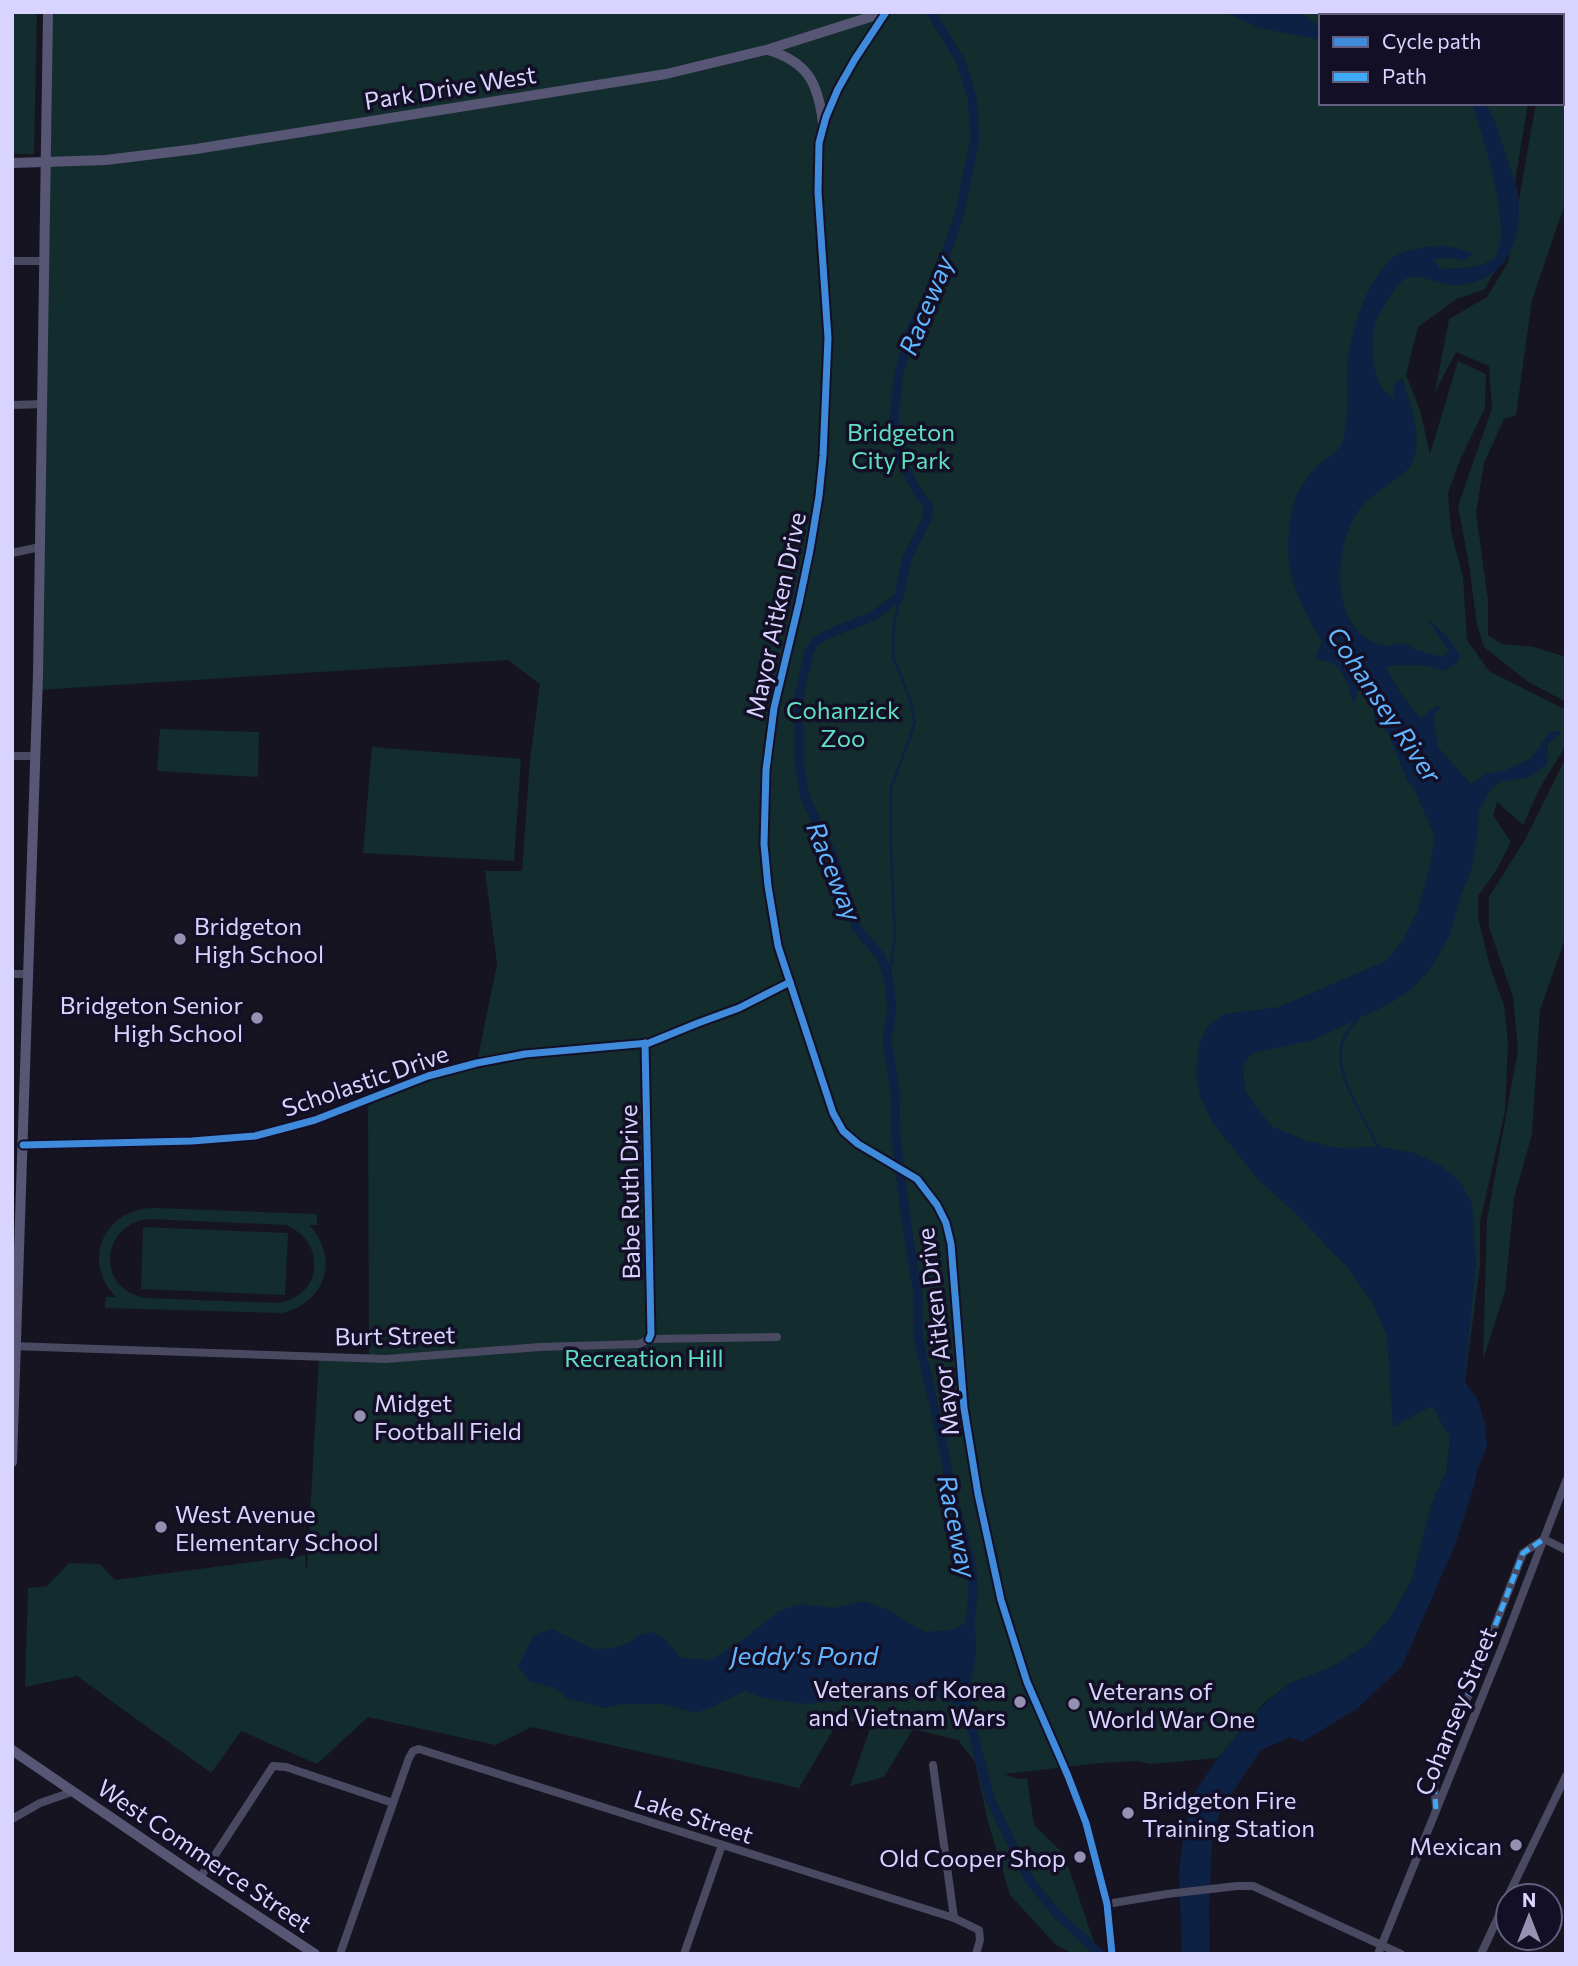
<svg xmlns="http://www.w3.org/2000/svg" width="1578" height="1966" font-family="Commissioner,sans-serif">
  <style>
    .green { fill: #132c2d; fill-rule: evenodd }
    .water { fill: #0d2144 }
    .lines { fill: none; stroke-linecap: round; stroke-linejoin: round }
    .stream { stroke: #0d2144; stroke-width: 2.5 }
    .canal { stroke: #0d2144; stroke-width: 9 }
    .street { stroke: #4a4962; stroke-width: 8 }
    .secondary { stroke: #575674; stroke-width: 10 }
    .quiet { stroke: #3fa9f5; stroke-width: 5; stroke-dasharray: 10 5; stroke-linecap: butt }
    .cycleway-casing { stroke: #130f26; stroke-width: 11 }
    .cycleway { stroke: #408adc; stroke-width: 7 }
    .poi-dot { fill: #9591b1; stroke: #130f26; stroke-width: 2.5 }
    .labels { text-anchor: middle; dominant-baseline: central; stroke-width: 7; stroke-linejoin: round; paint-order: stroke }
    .street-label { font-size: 24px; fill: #d9d4ff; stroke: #130f26 }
    .park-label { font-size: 24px; fill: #5fe0c0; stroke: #130f26 }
    .poi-label { font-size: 24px; fill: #d9d4ff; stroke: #130f26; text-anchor: start }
    .water-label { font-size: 26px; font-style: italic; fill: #62b6ff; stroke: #130f26 }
  </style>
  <rect width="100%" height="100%" fill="#161421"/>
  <g class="green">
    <polygon points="12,12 37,12 34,154 12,154"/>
    <polygon points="49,12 1543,12 1542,16 1321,16 1321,103 1528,103 1508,224 1500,262 1485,289 1457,299 1418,327 1406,375 1420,410 1430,454 1458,361 1486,374 1485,408 1460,460 1448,493 1451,532 1463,577 1467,640 1489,671 1566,710 1566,745 1540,788 1523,825 1497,802 1493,815 1511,842 1496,871 1478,896 1478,917 1490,967 1504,1005 1508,1042 1505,1111 1480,1222 1480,1265 1465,1382 1450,1438 1447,1469 1431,1507 1412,1580 1390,1618 1366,1645 1334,1666 1289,1684 1264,1703 1218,1758 1152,1764 1135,1761 1100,1763 1004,1774 1018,1779 1027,1778 1034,1825 1064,1854 1098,1954 1073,1954 1056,1945 1010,1895 988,1822 975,1762 958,1740 913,1729 884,1777 850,1786 874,1717 836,1725 799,1788 532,1727 495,1745 368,1717 317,1764 241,1731 211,1773 77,1676 25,1687 28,1588 47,1586 69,1563 100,1564 115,1580 305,1555 306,1568 307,1568 319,1356 369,1358 368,1098 477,1062 497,964 485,871 522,871 530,760 540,684 508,660 38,690"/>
    <polygon points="1552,12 1566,12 1566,201 1532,300 1516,415 1504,419 1484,463 1476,513 1488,600 1488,635 1502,644 1534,647 1566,657 1566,702 1527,681 1484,647 1477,625 1469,565 1458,506 1492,408 1489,366 1456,352 1435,392 1449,319 1487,297 1508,262 1536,103 1562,103 1562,16 1552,16"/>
    <polygon points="160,729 259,732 258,777 157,771"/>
    <polygon points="372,747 521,759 514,861 363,853"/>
    <polygon points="1566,757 1566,936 1540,1010 1532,1134 1514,1198 1505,1292 1483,1359 1487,1219 1518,1050 1513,997 1489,927 1489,897 1526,838"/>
    <path d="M 155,1208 L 317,1214 L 317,1225 L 309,1225 C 340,1257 326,1303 282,1313 L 105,1308 L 106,1297 L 116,1297 C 80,1260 105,1208 155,1208 ZM 148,1219 L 286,1225 C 327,1242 323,1296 278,1303 L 147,1298 C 97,1292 98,1226 148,1219 Z"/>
    <polygon points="143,1227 288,1233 285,1295 141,1289"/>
  </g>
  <g class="water">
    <polygon points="1225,12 1298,12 1321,27 1321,42 1316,39 1259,28"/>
    <path d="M 1471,103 L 1485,103 C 1496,120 1501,139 1507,158 C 1510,169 1516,182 1518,194 C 1523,238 1509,280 1459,285 C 1442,287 1424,273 1407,278 C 1398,281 1391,294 1386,302 C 1383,308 1379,314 1376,321 C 1370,337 1372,368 1380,384 C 1382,390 1389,395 1394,400 L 1394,385 L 1402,378 C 1410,401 1423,437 1413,461 C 1407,477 1372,492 1361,507 C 1336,538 1330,608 1363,636 C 1368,640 1380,646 1387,646 C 1392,646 1398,642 1403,643 C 1407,644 1413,648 1417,650 C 1426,653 1434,655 1443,657 L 1449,651 L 1427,619 C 1441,630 1452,640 1460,656 L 1457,663 L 1444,671 C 1426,664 1405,663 1386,667 C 1396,687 1406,703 1421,718 L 1429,711 L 1442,704 L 1434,716 L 1438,747 L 1471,784 L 1486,774 L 1503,771 L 1532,758 L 1550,731 L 1562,732 L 1548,743 L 1547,765 L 1527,778 L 1502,781 L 1491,789 L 1479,811 L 1477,840 L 1472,868 L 1461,895 L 1450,935 L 1432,967 L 1411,990 L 1389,1004 L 1313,1040 L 1252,1053 L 1243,1066 L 1245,1091 L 1271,1126 L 1304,1140 L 1337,1148 L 1379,1147 L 1415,1153 L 1440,1165 L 1461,1182 L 1472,1204 L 1476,1263 L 1465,1382 L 1478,1400 L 1485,1424 L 1487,1447 L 1478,1468 L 1473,1489 L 1454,1548 L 1402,1666 L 1358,1708 L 1302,1742 L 1290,1737 L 1261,1750 L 1226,1802 L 1219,1815 L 1212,1843 L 1209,1909 L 1210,1954 L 1182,1954 L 1179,1872 L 1184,1832 L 1194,1793 L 1218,1758 L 1264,1704 L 1289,1684 L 1334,1666 L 1366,1645 L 1390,1618 L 1412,1580 L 1431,1507 L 1447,1469 L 1450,1438 L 1432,1406 L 1393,1427 L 1387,1336 L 1372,1302 L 1347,1267 L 1297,1215 L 1257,1178 L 1212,1122 L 1200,1096 L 1196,1075 L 1199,1044 L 1207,1027 L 1224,1014 L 1279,1007 L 1386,961 L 1402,942 L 1417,912 L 1428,873 L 1435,838 L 1414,788 L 1407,780 L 1388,733 L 1376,723 L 1371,700 L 1359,686 L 1354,705 C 1350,691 1346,672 1332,663 C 1327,661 1319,660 1314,659 L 1322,642 C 1310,623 1297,597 1291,575 C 1285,549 1288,503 1304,482 C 1309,475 1315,467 1322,462 C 1330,456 1340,451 1343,440 C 1349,417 1346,393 1347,370 C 1349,338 1364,286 1388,262 C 1395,254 1406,251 1416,249 C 1439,244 1452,245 1473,254 L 1465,260 L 1448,258 L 1434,259 L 1440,269 C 1463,267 1473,270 1494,259 C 1496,254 1499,248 1500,243 C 1506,213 1483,133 1471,103 Z"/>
    <polygon points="864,1601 884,1608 925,1632 952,1630 970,1621 972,1651 966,1685 967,1710 921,1690 855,1697 840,1701 803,1704 764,1698 745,1691 712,1707 695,1713 664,1704 622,1704 604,1708 567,1698 555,1688 529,1681 518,1666 534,1635 552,1629 593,1649 615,1648 630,1642 637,1636 652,1632 664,1639 682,1658 710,1660 741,1641 779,1611 799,1604 835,1608"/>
  </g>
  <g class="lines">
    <g class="stream">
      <polyline points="889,980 895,938 891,848 891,788 915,723 910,699 893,656 893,632 899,597"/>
      <path d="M 1357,1020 C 1352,1025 1347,1031 1344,1038 C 1329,1073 1367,1118 1379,1150"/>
    </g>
    <polyline class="canal" points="931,12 961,62 972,97 975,138 960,212 941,269 910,331 898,378 894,418 901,460 917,491 929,507 926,521 907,558 899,597 873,616 824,636 815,642 809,652 799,696 799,762 805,797 836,863 856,927 881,957 889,980 892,1009 887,1040 895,1092 896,1139 907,1228 918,1294 918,1336 945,1455 951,1491 972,1566 973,1595 970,1621 972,1651 966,1685 967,1710 990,1799 1030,1881 1057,1914 1100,1954"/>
    <g class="street">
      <polyline points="12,261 44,261"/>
      <polyline points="12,405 43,404"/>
      <polyline points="12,553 40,547"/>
      <polyline points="12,756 36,756"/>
      <polyline points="12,974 29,974"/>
      <polyline points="645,1043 651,1334 649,1339"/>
      <polyline points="23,1145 192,1141 255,1136 315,1120 428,1076 477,1063 525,1054 649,1043 698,1023 739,1008 790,982"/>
      <polyline points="12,1346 386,1359 540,1347 639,1344 649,1339 777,1337"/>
      <polyline points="1544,1539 1566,1550"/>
      <polyline points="933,1765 954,1918"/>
      <polyline points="1436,1806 1434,1785 1523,1553 1544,1539"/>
      <polyline points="12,1819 40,1803 72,1792"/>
      <polyline points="200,1878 273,1766 286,1767 393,1803"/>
      <polyline points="1508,1896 1566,1776"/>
      <polyline points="1107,1904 1167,1894 1237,1886 1253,1886 1401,1954"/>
      <polyline points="340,1954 409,1758 413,1751 419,1749 954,1918 979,1930 980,1940 976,1954"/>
      <polyline points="684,1954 722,1845"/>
      <polyline points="1378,1954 1503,1645 1566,1481"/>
      <polyline points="1481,1954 1508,1896"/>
    </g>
    <g class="secondary">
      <polyline points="885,13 855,59 838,89 826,117 819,143 818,192 828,338 823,456 819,496 810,550 799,603 774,708 766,770 764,844 768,886 778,946 833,1113 843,1131 858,1144 917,1179 937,1205 946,1223 951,1244 964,1408 978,1494 1001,1600 1027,1682 1068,1776 1086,1823 1107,1904 1112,1954"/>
      <path d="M 768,50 C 808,62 818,83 823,123"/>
      <polyline points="12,163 106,160 196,149 666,74 766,50 886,12"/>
      <polyline points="12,1462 38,675 48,12"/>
      <polyline points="12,1750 200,1878 315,1954"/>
    </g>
    <polyline class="quiet" points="1436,1809 1434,1785 1523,1553 1544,1539"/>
    <g class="cycleway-casing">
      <g id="cycleway">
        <polyline points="886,12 855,59 838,89 826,117 819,143 818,192 828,338 823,456 819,496 810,550 799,603 774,708 766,770 764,844 768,886 778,946 833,1113 843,1131 858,1144 917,1179 937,1205 946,1223 951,1244 964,1408 978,1494 1001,1600 1027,1682 1068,1776 1086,1823 1107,1904 1112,1954"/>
        <polyline points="645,1043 651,1334 649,1339"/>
        <polyline points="23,1145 192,1141 255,1136 315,1120 428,1076 477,1063 525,1054 649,1043 698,1023 739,1008 790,982"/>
      </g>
    </g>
    <use href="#cycleway" class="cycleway"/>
  </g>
  <g class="poi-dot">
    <circle cx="180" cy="939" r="7"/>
    <circle cx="257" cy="1018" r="7"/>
    <circle cx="360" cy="1416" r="7"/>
    <circle cx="161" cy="1527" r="7"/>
    <circle cx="1020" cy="1702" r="7"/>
    <circle cx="1074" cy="1704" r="7"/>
    <circle cx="1128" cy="1813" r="7"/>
    <circle cx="1516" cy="1845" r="7"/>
    <circle cx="1080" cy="1857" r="7"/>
  </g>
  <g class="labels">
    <g class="street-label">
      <text transform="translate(450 87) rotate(-9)">Park Drive West</text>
      <text transform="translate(775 615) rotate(-78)">Mayor Aitken Drive</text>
      <text transform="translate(365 1080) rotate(-19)">Scholastic Drive</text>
      <text transform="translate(629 1192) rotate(-91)">Babe Ruth Drive</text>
      <text transform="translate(937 1332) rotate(-97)">Mayor Aitken Drive</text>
      <text transform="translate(395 1335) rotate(-1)">Burt Street</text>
      <text transform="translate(1455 1711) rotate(-68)">Cohansey Street</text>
      <text transform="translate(694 1816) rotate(18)">Lake Street</text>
      <text transform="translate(205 1855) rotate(34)">West Commerce Street</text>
    </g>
    <g class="park-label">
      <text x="901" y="431">Bridgeton<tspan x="901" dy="28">City Park</tspan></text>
      <text x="843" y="709">Cohanzick<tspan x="843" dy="28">Zoo</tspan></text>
      <text x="644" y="1357">Recreation Hill</text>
    </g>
    <g class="poi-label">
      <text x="194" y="925">Bridgeton<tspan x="194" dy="28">High School</tspan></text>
      <text x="243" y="1004" text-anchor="end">Bridgeton Senior<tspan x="243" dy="28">High School</tspan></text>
      <text x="374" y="1402">Midget<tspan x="374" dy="28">Football Field</tspan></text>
      <text x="175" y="1513">West Avenue<tspan x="175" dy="28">Elementary School</tspan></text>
      <text x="1006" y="1688" text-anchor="end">Veterans of Korea<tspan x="1006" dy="28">and Vietnam Wars</tspan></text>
      <text x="1088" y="1690">Veterans of<tspan x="1088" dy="28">World War One</tspan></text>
      <text x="1142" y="1799">Bridgeton Fire<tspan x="1142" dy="28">Training Station</tspan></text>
      <text x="1502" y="1845" text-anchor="end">Mexican</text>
      <text x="1066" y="1857" text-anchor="end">Old Cooper Shop</text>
    </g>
    <g class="water-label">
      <text transform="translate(925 305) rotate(-68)">Raceway</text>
      <text transform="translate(1385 704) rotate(56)">Cohansey River</text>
      <text transform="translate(835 871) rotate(68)">Raceway</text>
      <text transform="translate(958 1526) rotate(78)">Raceway</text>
      <text x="804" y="1654">Jeddy's Pond</text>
    </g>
  </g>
  <rect width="1578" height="1966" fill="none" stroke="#d9d4ff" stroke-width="28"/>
  <rect x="1319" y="14" width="245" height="91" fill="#130f26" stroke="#625e7d" stroke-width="2"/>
  <rect x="1333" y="37" width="35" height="10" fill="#408adc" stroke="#625e7d" stroke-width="2"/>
  <text x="1382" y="49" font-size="21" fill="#d9d4ff">Cycle path</text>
  <rect x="1333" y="72" width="35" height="10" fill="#3fa9f5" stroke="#625e7d" stroke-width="2"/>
  <text x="1382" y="84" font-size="21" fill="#d9d4ff">Path</text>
  <g transform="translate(1529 1917)"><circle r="33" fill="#130f26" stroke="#625e7d" stroke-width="2"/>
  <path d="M0-5L12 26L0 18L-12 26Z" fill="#9591b1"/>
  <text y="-10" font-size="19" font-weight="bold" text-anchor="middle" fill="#d9d4ff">N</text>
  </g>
</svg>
